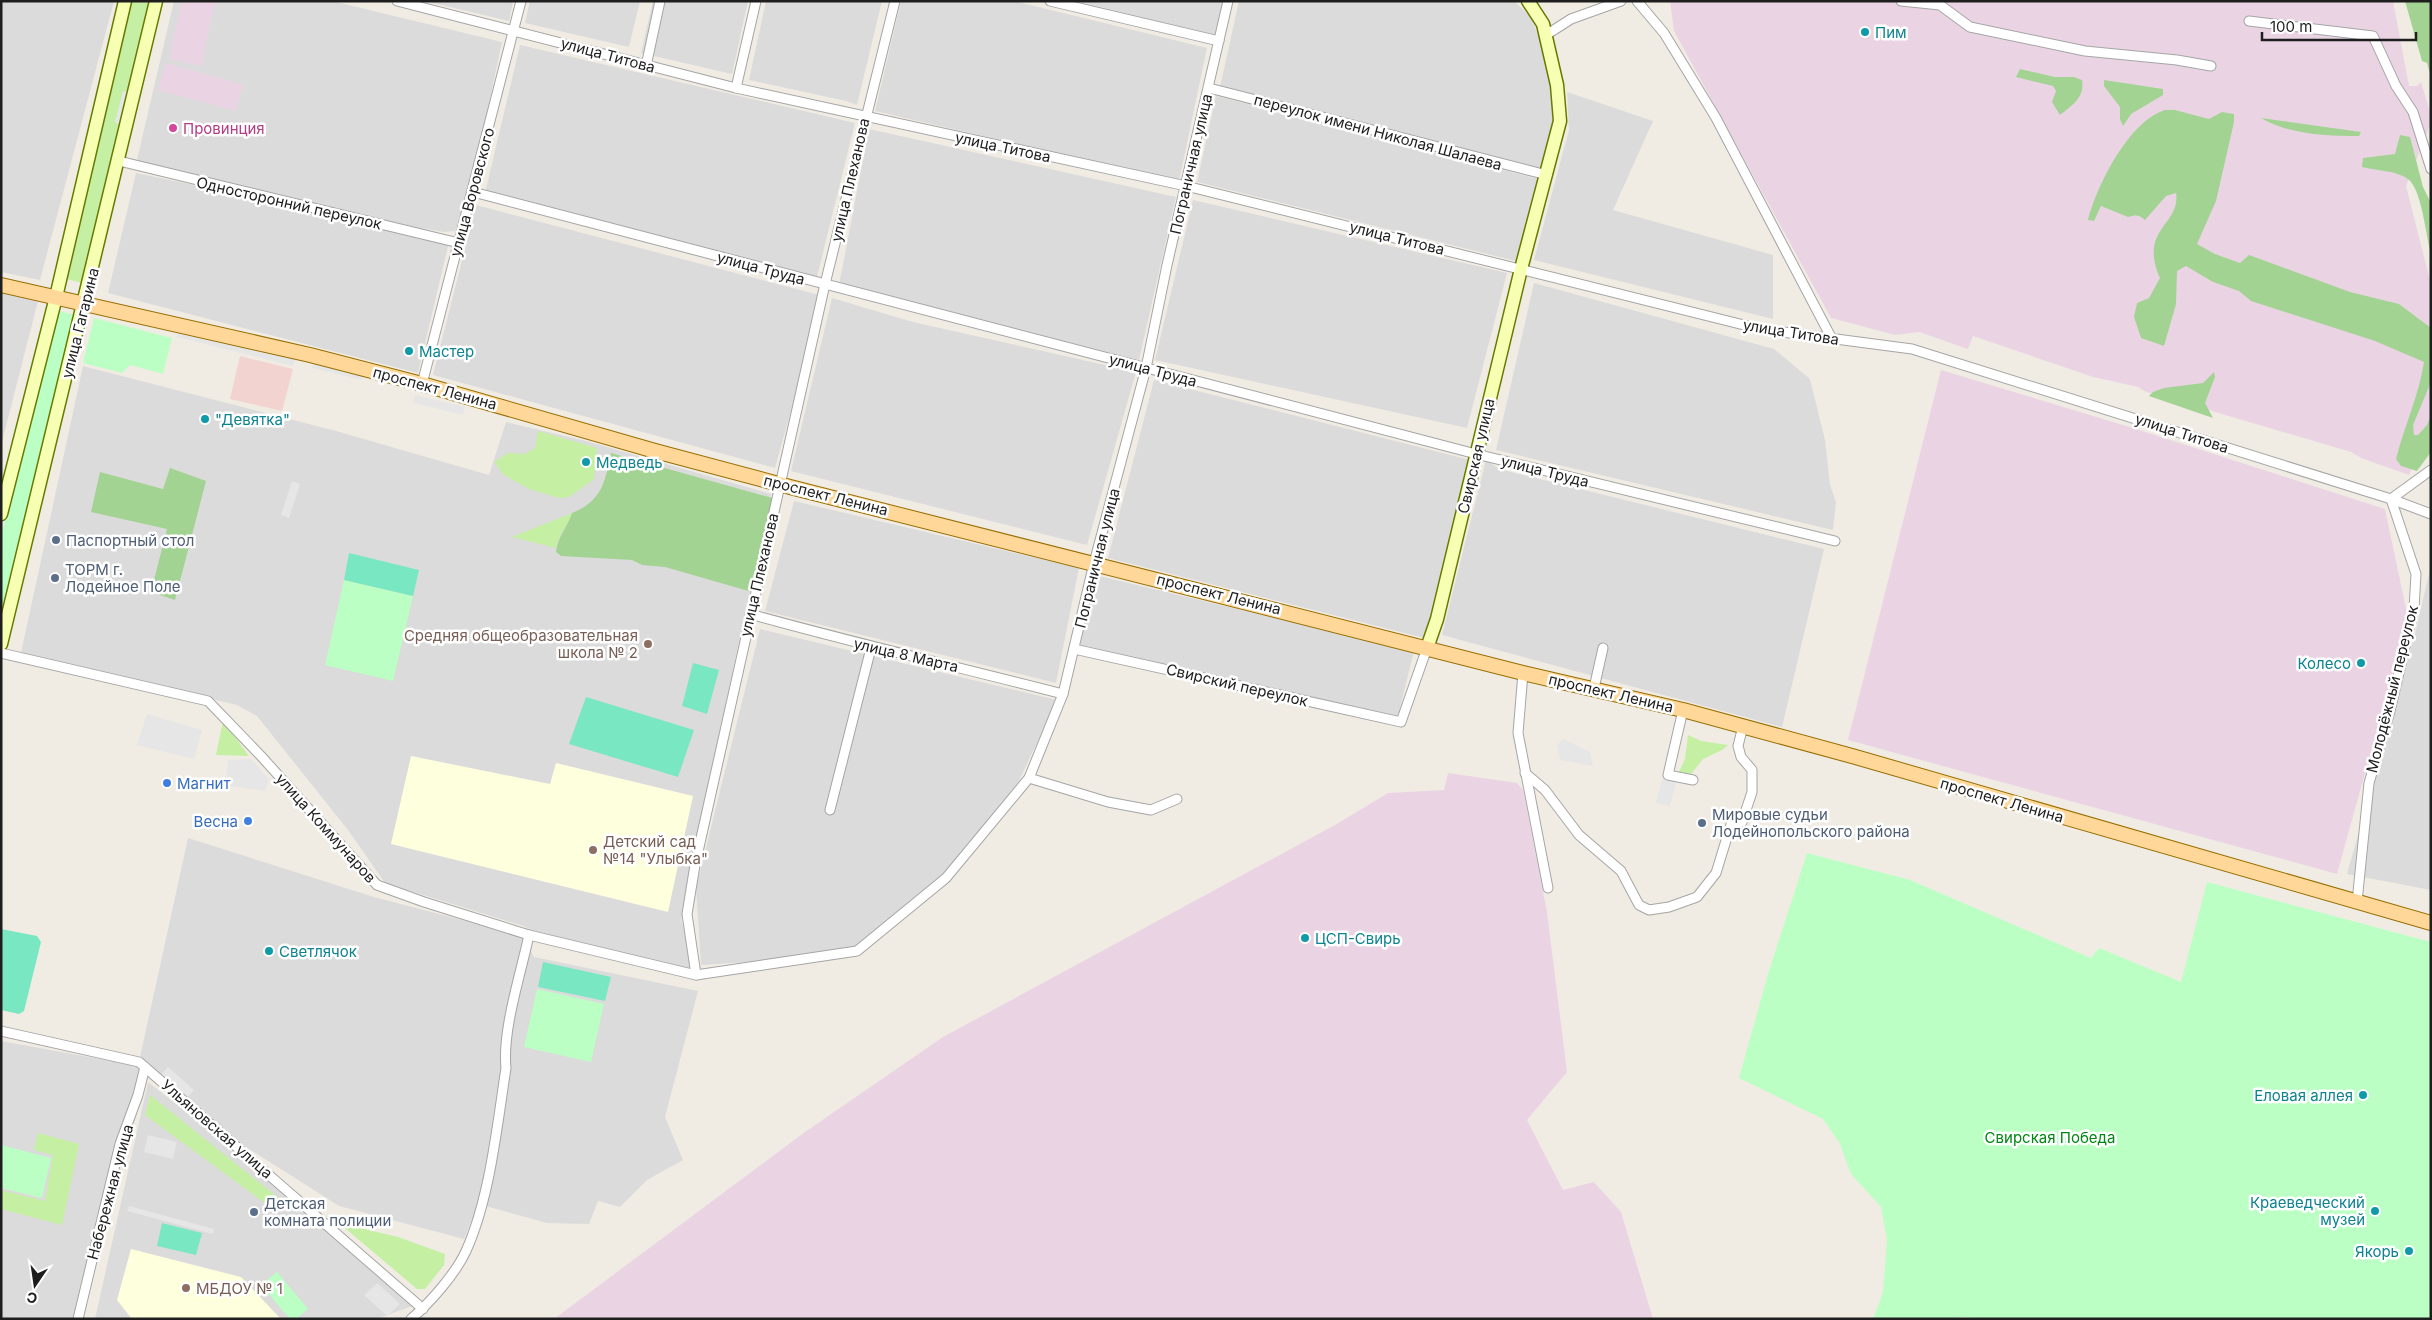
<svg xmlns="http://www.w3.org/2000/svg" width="2432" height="1320" font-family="Inter,sans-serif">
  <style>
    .residential { fill: #dcdbdb }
    .commercial { fill: #f3d3d0 }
    .industrial { fill: #ead4e4 }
    .education { fill: #fdffdd }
    .grass { fill: #c5efa3 }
    .forest { fill: #a3d393 }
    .park { fill: #bbffc4 }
    .pitch { fill: #79e7c2 }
    .parking { fill: #e6e6e6 }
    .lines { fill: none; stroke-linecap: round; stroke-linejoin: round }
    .street-casing { stroke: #a5a5a5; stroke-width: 11 }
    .secondary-casing { stroke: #667a00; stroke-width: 15 }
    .primary-casing { stroke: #986e00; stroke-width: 16 }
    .street { stroke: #fff; stroke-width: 9 }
    .secondary { stroke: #f7ffb2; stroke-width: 12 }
    .primary { stroke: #ffd899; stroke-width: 14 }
    .culture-dot { fill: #0f9aa8; stroke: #fff; stroke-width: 2 }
    .hotel-dot { fill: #d1479c; stroke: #fff; stroke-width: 2 }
    .service-dot { fill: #5c6f8a; stroke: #fff; stroke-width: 2 }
    .education-dot { fill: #8d6e63; stroke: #fff; stroke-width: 2 }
    .shop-dot { fill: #3f7fe0; stroke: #fff; stroke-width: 2 }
    .labels { text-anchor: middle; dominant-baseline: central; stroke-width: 5; stroke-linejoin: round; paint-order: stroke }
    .culture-label { font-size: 15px; fill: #0d838f; stroke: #fff; text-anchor: start }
    .street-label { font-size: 15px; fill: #1e1e1e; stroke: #fff }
    .hotel-label { font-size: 15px; fill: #b23c85; stroke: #fff; text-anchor: start }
    .service-label { font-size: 15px; fill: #4e5e75; stroke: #fff; text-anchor: start }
    .education-label { font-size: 15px; fill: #785e54; stroke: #fff; text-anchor: start }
    .shop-label { font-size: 15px; fill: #366cbe; stroke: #fff; text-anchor: start }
    .park-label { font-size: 15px; fill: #018713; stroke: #fff }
  </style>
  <rect width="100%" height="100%" fill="#f0ece3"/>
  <g class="residential">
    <polygon points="1,1 114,1 40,280 1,272"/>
    <polygon points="174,1 332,1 502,42 472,183 455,231 444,232 420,228 136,164"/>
    <polygon points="425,1 513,1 509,21"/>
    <polygon points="530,1 640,1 629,47 525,23"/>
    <polygon points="653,1 748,1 732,74 641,53"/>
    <polygon points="766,1 882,1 857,105 846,101 749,80"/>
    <polygon points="901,1 1014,1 1207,48 1179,181 875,111"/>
    <polygon points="1077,1 1226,1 1217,36"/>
    <polygon points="1239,1 1514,1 1531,17 1548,61 1559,114 1545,172 1220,87"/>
    <polygon points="520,45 855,123 817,277 485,193"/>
    <polygon points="1567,92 1653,121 1613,210 1773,255 1773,319 1534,260 1569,130"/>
    <polygon points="1216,96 1539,179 1520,262 1197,182"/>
    <polygon points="869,129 1176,197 1139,360 839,285"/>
    <polygon points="136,173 450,238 418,373 108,293"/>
    <polygon points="1193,200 1507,273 1467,428 1155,360"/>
    <polygon points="476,205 823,296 775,468 433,375"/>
    <polygon points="1534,283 1774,349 1810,379 1825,440 1830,485 1836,502 1833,530 1496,450"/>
    <polygon points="1,292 38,301 1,446"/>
    <polygon points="832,298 913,322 1136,372 1087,545 791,471"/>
    <polygon points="83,366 336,431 489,475 506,422 586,441 771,494 706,795 681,920 692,954 689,970 544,935 523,926 385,883 348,830 257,716 237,705 21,653"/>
    <polygon points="1154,380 1474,461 1428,639 1108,558"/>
    <polygon points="1486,460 1499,469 1824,549 1782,727 1442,635"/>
    <polygon points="794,501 1079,568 1056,683 765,611"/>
    <polygon points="2431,565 2431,890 2347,874 2416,630"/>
    <polygon points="1095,575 1414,651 1398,716 1080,646"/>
    <polygon points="760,629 1057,700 1018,783 950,870 861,947 824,957 701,965 696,888"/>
    <polygon points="188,838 374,897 523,936 534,957 698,991 665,1117 683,1160 647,1180 620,1207 598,1201 589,1224 547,1223 478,1204 464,1239 339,1206 213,1126 145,1067 78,1319 1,1319 1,1041 144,1067 139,1062"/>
    <polygon points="148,1082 292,1194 418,1304 376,1319 95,1319"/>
  </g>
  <polygon class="commercial" points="240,356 293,369 282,411 230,399"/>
  <g class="industrial">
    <polygon points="182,1 215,1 201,66 169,59"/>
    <polygon points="1670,1 2393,1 2409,86 2417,86 2421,82 2431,115 2431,123 2406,186 2431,284 2431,425 2409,475 2361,458 2351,452 2144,391 2138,387 2093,377 1973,336 1968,349 1919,332 1895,335 1831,318 1674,31"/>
    <polygon points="166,63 243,85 236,111 158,90"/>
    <polygon points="1941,370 2133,428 2385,509 2408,618 2337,874 1848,740"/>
    <polygon points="1448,773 1517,783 1523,790 1547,912 1567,1072 1527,1120 1563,1190 1594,1182 1621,1212 1653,1319 554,1319 805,1132 943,1037 1335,825 1388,793 1444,790"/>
  </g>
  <g class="education">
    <polygon points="411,756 550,784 556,763 693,796 668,912 391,844"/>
    <polygon points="131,1249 241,1277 281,1319 132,1319 117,1300"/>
  </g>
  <g class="grass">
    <polygon points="131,1 151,1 82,283 63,278"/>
    <polygon points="538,431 597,448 594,479 569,497 559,498 529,489 504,475 494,462 508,453 525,454 535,448"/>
    <path d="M 572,513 C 568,525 558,535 556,548 L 512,537 Z"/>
    <polygon points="223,721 249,756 216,755"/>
    <polygon points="1688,735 1701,741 1728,745 1722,750 1703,759 1691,774 1679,772 1685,759"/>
    <polygon points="150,1095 286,1204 277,1212 145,1115"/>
    <polygon points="38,1133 79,1144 62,1225 1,1209 1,1190 45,1201 53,1155 34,1150"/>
    <polygon points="339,1223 398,1237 445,1254 444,1265 425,1289 417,1289"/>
  </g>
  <g class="forest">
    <polygon points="2405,1 2431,1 2431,77 2427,63 2422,61"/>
    <path d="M 2020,69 L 2055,77 L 2074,77 L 2082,80 C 2085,97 2073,105 2060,115 L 2052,102 L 2056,91 L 2053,86 L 2016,77 Z"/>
    <polygon points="2104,80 2163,89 2163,95 2131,114 2123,126 2120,119 2120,107 2104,86"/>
    <path d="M 2165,110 L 2175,110 L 2209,119 L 2222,112 L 2234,114 L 2234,122 L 2216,201 L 2197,244 L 2215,254 L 2240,263 L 2249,255 L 2350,292 L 2399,304 L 2431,328 L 2431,382 L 2413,425 L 2414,435 L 2418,435 L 2427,425 L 2431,415 L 2431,452 L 2417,471 L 2401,466 L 2396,459 C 2404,427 2419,395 2424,362 L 2375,341 L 2251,301 L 2239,291 L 2213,282 L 2186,266 L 2177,271 L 2176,304 L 2164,346 L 2141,338 L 2134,317 L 2137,303 L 2149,298 L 2160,278 C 2138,229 2181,225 2176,193 L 2166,196 L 2145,220 C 2139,214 2135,215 2128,217 L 2101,206 L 2094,221 L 2088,220 C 2097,185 2129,121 2165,110 Z"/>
    <path d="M 2261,118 L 2361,132 L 2359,136 C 2327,136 2290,135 2261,118 Z"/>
    <path d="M 2400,135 L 2410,137 L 2423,187 L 2431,203 L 2431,254 C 2426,237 2422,189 2408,179 C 2395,170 2377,171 2362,167 L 2363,158 L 2395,154 Z"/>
    <polygon points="2214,372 2215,377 2205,403 2213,418 2149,396 2153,392 2164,388 2203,383"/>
    <path d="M 611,453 L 776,499 L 752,592 L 665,567 L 642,565 L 632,560 L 561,556 L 556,552 C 558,536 567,528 572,513 C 602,501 605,482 611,453 Z"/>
    <polygon points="170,468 206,481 175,600 151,592 167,529 91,512 100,472 163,489"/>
  </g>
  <g class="park">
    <polygon points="55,310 75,315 1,616 1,537"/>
    <polygon points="94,318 172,338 163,374 130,365 122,373 83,363"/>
    <polygon points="344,580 413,596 393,681 325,665"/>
    <polygon points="1807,853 1910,880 2091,958 2099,948 2181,982 2207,882 2431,942 2431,1319 1977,1319 1965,1317 1956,1319 1873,1319 1883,1292 1887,1240 1881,1207 1851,1174 1840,1144 1823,1119 1739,1078 1768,974"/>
    <polygon points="537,989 604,1004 591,1062 524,1047"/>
    <polygon points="1,1145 51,1158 42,1198 1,1188"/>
    <polygon points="277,1272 308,1309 296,1319 290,1319 261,1285"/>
  </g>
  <g class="pitch">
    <polygon points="349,553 419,570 413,596 344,580"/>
    <polygon points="693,663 719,670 707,714 682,706"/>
    <polygon points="586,697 694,730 678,777 569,744"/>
    <polygon points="1,929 37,936 41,942 24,1011 19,1014 1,1010"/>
    <polygon points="543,962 611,977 605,1001 538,987"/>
    <polygon points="162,1223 202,1233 196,1255 157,1246"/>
  </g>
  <g class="parking">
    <polygon points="123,91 132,92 123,127 115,122"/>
    <polygon points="178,330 295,359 293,366 177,337"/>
    <polygon points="314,360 364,372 362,380 312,368"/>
    <polygon points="415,395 465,407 463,415 413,403"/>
    <polygon points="292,481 300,484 289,518 281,515"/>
    <polygon points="147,714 202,730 194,759 137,745"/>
    <polygon points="1563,739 1590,752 1593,766 1560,760 1557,745"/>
    <polygon points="251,759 269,779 265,791 225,785 228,760"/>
    <polygon points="1663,776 1677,779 1670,806 1656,803"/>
    <polygon points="168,1067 194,1090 186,1099 160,1076"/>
    <polygon points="148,1135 177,1142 173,1159 144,1152"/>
    <polygon points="129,1206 214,1229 213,1234 127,1211"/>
    <polygon points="377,1283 400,1304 387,1316 364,1295"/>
  </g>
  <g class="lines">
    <g class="street-casing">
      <g id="street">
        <polyline points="397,1 736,88 1186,186 1760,329 1912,349 2391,499 2431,514"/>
        <polyline points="1050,1 1219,41"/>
        <polyline points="1637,1 1664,33 1716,118 1832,339"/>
        <polyline points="1901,1 1940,5 1970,27 2085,51 2177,60 2211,66"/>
        <polyline points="2249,21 2373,36 2396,86 2413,112 2431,169"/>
        <polyline points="1546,35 1571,19 1621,1"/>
        <polyline points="646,66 660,1"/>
        <polyline points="736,88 756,1"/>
        <polyline points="1209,88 1547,175"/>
        <polyline points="119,161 459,243"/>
        <polyline points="473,192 1476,454 1835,541"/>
        <polyline points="422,384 521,1"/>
        <polyline points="2391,499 2431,470"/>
        <path d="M 750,614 C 854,643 958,667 1063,694"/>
        <polyline points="1074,649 1401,722 1427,648"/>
        <polyline points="1,653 208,701 261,756 377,885 424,902 529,935 696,975 857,951 946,878 1029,778 1063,694 1094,563 1146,368 1167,265 1228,1"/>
        <polyline points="1523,673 1518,733 1548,888"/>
        <polyline points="1594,688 1603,648"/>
        <polyline points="1683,710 1668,775 1693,780"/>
        <polyline points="1525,773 1545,790 1579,835 1621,871 1639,905 1649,910 1669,907 1697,897 1716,873 1732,821 1742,822 1752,792 1752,770 1741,757 1738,746 1743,726"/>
        <polyline points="1029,778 1108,802 1151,810 1177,799"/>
        <polyline points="830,810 871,648"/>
        <polyline points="2357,902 2369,783 2390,711 2414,609 2416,574 2391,499"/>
        <polyline points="696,975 687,914 695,865 825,284 895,1"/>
        <polyline points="1,1031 139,1062 423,1309"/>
        <polyline points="78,1319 120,1144 138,1095 145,1067"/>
        <path d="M 411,1319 C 430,1303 456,1273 466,1251 C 490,1198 497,1126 506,1068 C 502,1030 521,973 529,935"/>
      </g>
    </g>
    <g class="secondary-casing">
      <g id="secondary">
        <polyline points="1,514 56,297 125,1"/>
        <polyline points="1,644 156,1"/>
        <polyline points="1427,648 1437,619 1521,269 1560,121 1557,85 1543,24 1528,1"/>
      </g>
    </g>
    <g class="primary-casing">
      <polyline id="primary" points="1,285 310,355 422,384 655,451 790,487 1523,673 1683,710 1852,756 2431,923"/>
    </g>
    <use href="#street" class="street"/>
    <use href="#secondary" class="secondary"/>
    <use href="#primary" class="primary"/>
  </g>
  <g class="culture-dot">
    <circle cx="1865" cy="32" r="5"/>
    <circle cx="409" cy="351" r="5"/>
    <circle cx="205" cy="419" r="5"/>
    <circle cx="586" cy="462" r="5"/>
    <circle cx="2361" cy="663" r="5"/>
    <circle cx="1305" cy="938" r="5"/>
    <circle cx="269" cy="951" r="5"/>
    <circle cx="2363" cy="1095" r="5"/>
    <circle cx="2375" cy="1211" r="5"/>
    <circle cx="2409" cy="1251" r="5"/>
  </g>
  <circle class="hotel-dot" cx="173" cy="128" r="5"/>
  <g class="service-dot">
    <circle cx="56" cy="540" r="5"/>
    <circle cx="55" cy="578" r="5"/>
    <circle cx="1702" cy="823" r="5"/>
    <circle cx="254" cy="1212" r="5"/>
  </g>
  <g class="education-dot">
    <circle cx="648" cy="644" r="5"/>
    <circle cx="593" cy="850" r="5"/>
    <circle cx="186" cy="1288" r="5"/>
  </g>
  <g class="shop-dot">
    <circle cx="167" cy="783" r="5"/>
    <circle cx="248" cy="821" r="5"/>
  </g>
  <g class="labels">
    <g class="culture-label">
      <text x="1875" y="32">Пим</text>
      <text x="419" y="351">Мастер</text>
      <text x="215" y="419">"Девятка"</text>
      <text x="596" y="462">Медведь</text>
      <text x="2351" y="663" text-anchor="end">Колесо</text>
      <text x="1315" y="938">ЦСП-Свирь</text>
      <text x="279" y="951">Светлячок</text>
      <text x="2353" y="1095" text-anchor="end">Еловая аллея</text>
      <text x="2365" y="1202" text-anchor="end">Краеведческий<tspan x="2365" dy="17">музей</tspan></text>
      <text x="2399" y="1251" text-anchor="end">Якорь</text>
    </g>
    <g class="street-label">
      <text transform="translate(608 55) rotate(15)">улица Титова</text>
      <text transform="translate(1378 132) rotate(15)">переулок имени Николая Шалаева</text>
      <text transform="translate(1003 147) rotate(12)">улица Титова</text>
      <text transform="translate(1191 164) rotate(-77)">Пограничная улица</text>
      <text transform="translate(850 180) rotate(-77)">улица Плеханова</text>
      <text transform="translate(472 192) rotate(-75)">улица Воровского</text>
      <text transform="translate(289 203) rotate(13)">Односторонний переулок</text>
      <text transform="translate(1397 238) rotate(14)">улица Титова</text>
      <text transform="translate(761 268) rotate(15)">улица Труда</text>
      <text transform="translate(80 323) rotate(-76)">улица Гагарина</text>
      <text transform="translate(1791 332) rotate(9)">улица Титова</text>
      <text transform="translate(1153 370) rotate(15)">улица Труда</text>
      <text transform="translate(435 388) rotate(15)">проспект Ленина</text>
      <text transform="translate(2182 433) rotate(18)">улица Титова</text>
      <text transform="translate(1476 456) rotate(-77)">Свирская улица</text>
      <text transform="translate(1545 471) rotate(14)">улица Труда</text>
      <text transform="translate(826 495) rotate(14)">проспект Ленина</text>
      <text transform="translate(1097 558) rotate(-76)">Пограничная улица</text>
      <text transform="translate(759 575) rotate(-77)">улица Плеханова</text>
      <text transform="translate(1219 594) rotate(14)">проспект Ленина</text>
      <text transform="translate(906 655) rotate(13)">улица 8 Марта</text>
      <text transform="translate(1237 685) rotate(13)">Свирский переулок</text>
      <text transform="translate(2392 689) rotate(-76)">Молодёжный переулок</text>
      <text transform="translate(1611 693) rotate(13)">проспект Ленина</text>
      <text transform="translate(2002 800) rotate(16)">проспект Ленина</text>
      <text transform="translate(326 828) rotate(48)">улица Коммунаров</text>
      <text transform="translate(217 1129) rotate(41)">Ульяновская улица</text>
      <text transform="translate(110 1192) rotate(-75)">Набережная улица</text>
    </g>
    <g class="hotel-label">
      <text x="183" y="128">Провинция</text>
    </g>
    <g class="service-label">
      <text x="66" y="540">Паспортный стол</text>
      <text x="65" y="569">ТОРМ г.<tspan x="65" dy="17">Лодейное Поле</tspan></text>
      <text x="1712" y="814">Мировые судьи<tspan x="1712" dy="17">Лодейнопольского района</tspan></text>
      <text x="264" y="1203">Детская<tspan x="264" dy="17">комната полиции</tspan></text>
    </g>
    <g class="education-label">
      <text x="638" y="635" text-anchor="end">Средняя общеобразовательная<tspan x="638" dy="17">школа № 2</tspan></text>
      <text x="603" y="841">Детский сад<tspan x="603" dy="17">№14 "Улыбка"</tspan></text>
      <text x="196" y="1288">МБДОУ № 1</text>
    </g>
    <g class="shop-label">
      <text x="177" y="783">Магнит</text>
      <text x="238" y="821" text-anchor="end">Весна</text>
    </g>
    <g class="park-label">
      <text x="2050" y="1137">Свирская Победа</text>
    </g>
  </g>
  <rect width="2432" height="1320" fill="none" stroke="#1e1e1e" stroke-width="5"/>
  <g transform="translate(35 1285) rotate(193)" stroke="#ffffff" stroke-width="4" paint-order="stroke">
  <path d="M0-4L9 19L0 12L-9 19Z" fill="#1e1e1e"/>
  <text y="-8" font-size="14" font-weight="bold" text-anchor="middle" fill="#1e1e1e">С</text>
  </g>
  <path d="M2262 32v8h154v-8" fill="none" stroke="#1e1e1e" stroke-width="2.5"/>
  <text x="2270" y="32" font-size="15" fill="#1e1e1e" stroke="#ffffff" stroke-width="4" paint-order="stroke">100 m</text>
</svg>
